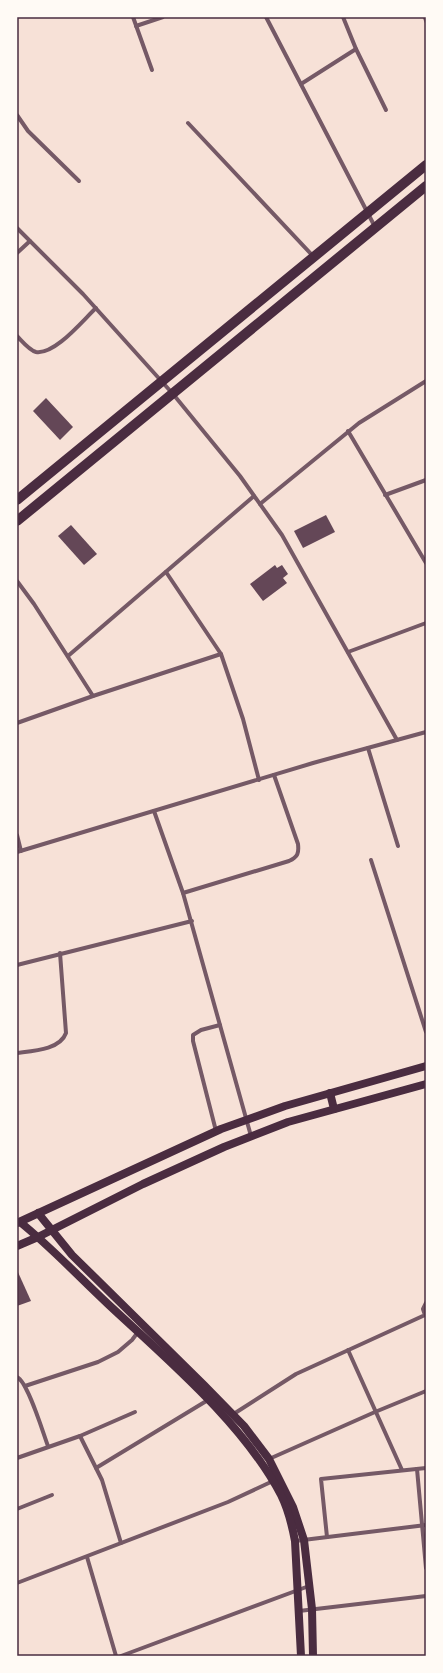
<svg xmlns="http://www.w3.org/2000/svg" width="443" height="1673" font-family="'Fira Sans Condensed',sans-serif">
  <style>
    .building { fill: #644757 }
    .lines { fill: none; stroke-linecap: round; stroke-linejoin: round }
    .minor { stroke: #755966; stroke-width: 4 }
    .secondary { stroke: #4a2c40; stroke-width: 8 }
    .primary { stroke: #4a2c40; stroke-width: 10 }
    .rail { stroke: #8f747c; stroke-width: 3 }
    .neatline { fill: none; stroke: #4a2c40; stroke-width: 1.5 }
  </style>
  <rect width="100%" height="100%" fill="#f7e1d7"/>
  <g class="building">
    <polygon points="46,398 73,427 60,440 33,411"/>
    <polygon points="326,515 335,532 303,548 294,531"/>
    <polygon points="71,525 97,554 84,565 58,536"/>
    <polygon points="275,565 277,568 282,565 288,574 283,578 287,583 263,601 250,584"/>
    <polygon points="17,1270 31,1301 17,1306"/>
  </g>
  <g class="lines">
    <g class="minor">
      <polyline points="133,17 152,70"/>
      <polyline points="266,17 375,227"/>
      <polyline points="343,17 356,49 386,110"/>
      <polyline points="136,26 163,17"/>
      <polyline points="301,84 356,49"/>
      <polyline points="17,115 28,131 79,181"/>
      <polyline points="188,123 313,256"/>
      <polyline points="17,228 83,294 173,394 240,476 282,535 397,740"/>
      <polyline points="17,253 30,241"/>
      <path d="M 17,336 C 22,341 29,350 36,352 C 55,355 83,320 96,308"/>
      <polyline points="348,431 426,563"/>
      <polyline points="385,495 426,480"/>
      <polyline points="260,504 359,423 426,381"/>
      <polyline points="166,572 221,654 243,719 259,780"/>
      <polyline points="17,581 34,604 93,696"/>
      <polyline points="348,652 426,623"/>
      <polyline points="68,656 254,496"/>
      <polyline points="17,723 93,696 221,654"/>
      <polyline points="368,748 398,846"/>
      <polyline points="154,811 183,893"/>
      <polyline points="17,835 21,851"/>
      <polyline points="17,852 313,763 426,732"/>
      <polyline points="371,860 426,1032"/>
      <polyline points="17,965 192,921"/>
      <path d="M 17,1053 C 32,1051 60,1050 66,1033 L 60,953"/>
      <polyline points="216,1131 193,1041 193,1035 201,1030 220,1025"/>
      <path d="M 251,1136 L 183,893 L 289,861 C 298,857 299,853 298,844 L 274,775"/>
      <polyline points="348,1350 402,1470"/>
      <path d="M 17,1377 C 28,1382 43,1433 48,1446"/>
      <polyline points="25,1386 98,1362 118,1352 132,1340 138,1332"/>
      <polyline points="232,1415 296,1374 425,1315 423,1309 426,1303"/>
      <polyline points="80,1436 102,1480 121,1543"/>
      <polyline points="17,1458 80,1436 135,1412"/>
      <polyline points="269,1459 375,1412 426,1391"/>
      <polyline points="96,1468 208,1400"/>
      <polyline points="417,1469 426,1568"/>
      <polyline points="17,1509 52,1495"/>
      <polyline points="327,1537 321,1479 426,1468"/>
      <polyline points="295,1541 426,1525"/>
      <polyline points="87,1557 116,1656"/>
      <polyline points="17,1583 228,1502 273,1481"/>
      <polyline points="299,1611 426,1596"/>
      <polyline points="121,1656 309,1586"/>
    </g>
    <g class="secondary">
      <polyline points="330,1093 334,1109"/>
      <polyline points="38,1213 72,1255 204,1385 244,1426 269,1459 293,1507 304,1540 312,1609 313,1656"/>
      <path d="M 20,1222 C 51,1247 79,1277 109,1305 C 167,1359 244,1424 281,1495 C 288,1509 292,1525 295,1541 L 301,1656"/>
      <polyline points="17,1223 221,1129 285,1106 426,1066"/>
      <polyline points="17,1246 38,1237 143,1184 224,1147 288,1122 426,1084"/>
    </g>
    <g class="primary">
      <polyline points="17,500 426,165"/>
      <polyline points="17,521 426,186"/>
    </g>
    <polyline class="rail" points="424,17 426,22"/>
  </g>
  <rect width="443" height="1673" fill="none" stroke="#fffaf5" stroke-width="36"/>
  <rect x="18" y="18" width="407" height="1637" class="neatline"/>
</svg>
